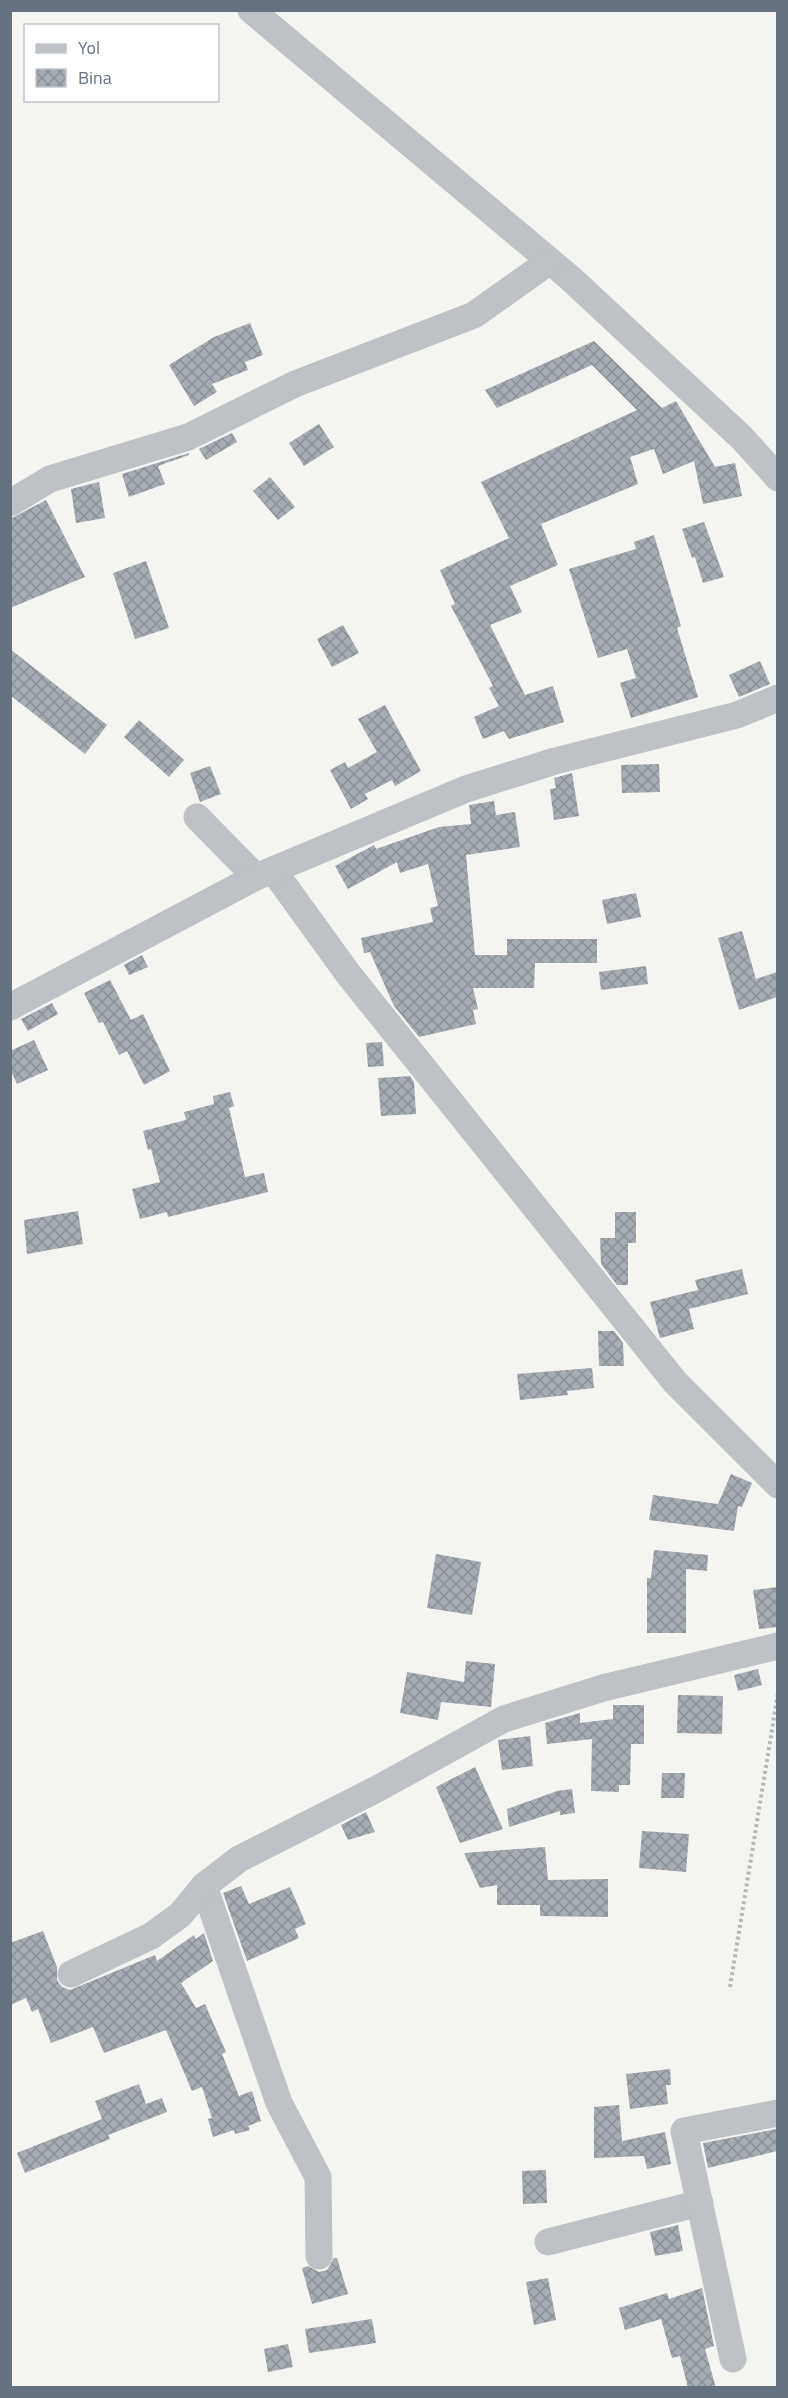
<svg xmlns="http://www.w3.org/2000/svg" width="788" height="2398" font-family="'Titillium Web',sans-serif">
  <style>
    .building { fill: url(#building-cross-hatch) }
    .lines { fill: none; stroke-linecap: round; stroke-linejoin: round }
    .path { stroke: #b6b8bb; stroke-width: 4; stroke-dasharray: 3 3; stroke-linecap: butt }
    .minor { stroke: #bec1c5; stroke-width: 27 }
  </style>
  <defs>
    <pattern id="building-cross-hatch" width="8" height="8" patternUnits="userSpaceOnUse" patternTransform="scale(1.5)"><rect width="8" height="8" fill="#a6acb3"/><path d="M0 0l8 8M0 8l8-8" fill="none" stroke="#8b9097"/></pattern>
  </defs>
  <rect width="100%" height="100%" fill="#f4f4f1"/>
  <g class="building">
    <polygon points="250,323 263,355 245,362 248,370 212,384 217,392 194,406 169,365 214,337"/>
    <polygon points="594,341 662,408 676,401 715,467 735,463 742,496 703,504 694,461 663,474 654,449 630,457 638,484 541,524 558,565 510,586 522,612 490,625 525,695 553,686 564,722 509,739 504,731 483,739 474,717 499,706 489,688 493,686 451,606 455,604 440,570 509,538 481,482 637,410 592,365 497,408 485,390"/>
    <polygon points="319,424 334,447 304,466 289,443"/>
    <polygon points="232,433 237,442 206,460 199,449"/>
    <polygon points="189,453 189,455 158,466 165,484 129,497 122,474"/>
    <polygon points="270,477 295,507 278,520 253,491"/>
    <polygon points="99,482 105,518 76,523 71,489"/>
    <polygon points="46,500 85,577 10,608 10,519"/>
    <polygon points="704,522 724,577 703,583 695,557 692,558 682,529"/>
    <polygon points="654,535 681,626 677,628 698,697 631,718 620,683 636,678 627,649 598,658 569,569 636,549 634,542"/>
    <polygon points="146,561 169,628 135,639 113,573"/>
    <polygon points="343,625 359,653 332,667 317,639"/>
    <polygon points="10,649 107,725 85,754 10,695"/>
    <polygon points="760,661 770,684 739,697 729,675"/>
    <polygon points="385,705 421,771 395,786 392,780 365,794 368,799 351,809 330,770 345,762 348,768 377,752 358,719"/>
    <polygon points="139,720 184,760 169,777 124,737"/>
    <polygon points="659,764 660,792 622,793 621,765"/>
    <polygon points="210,766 221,794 200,802 190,773"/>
    <polygon points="572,773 579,816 554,820 550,789 556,788 554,778"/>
    <polygon points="494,801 496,815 515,812 520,847 466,855 475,955 507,955 507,939 597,939 597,963 535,963 534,988 473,988 478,1009 473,1010 476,1024 419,1037 394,1006 370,952 364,953 361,938 433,922 430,908 438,906 428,864 400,873 397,862 348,889 335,866 374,845 376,849 439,827 471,824 469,805"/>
    <polygon points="636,893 641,917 607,924 602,900"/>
    <polygon points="742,931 756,979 777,972 777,997 739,1010 718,938"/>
    <polygon points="142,955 148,967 129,975 124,965"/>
    <polygon points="646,966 648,984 601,990 599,972"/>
    <polygon points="110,980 131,1020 143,1014 170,1071 144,1085 127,1051 119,1055 103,1022 99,1023 84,993"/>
    <polygon points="52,1003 58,1014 28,1031 21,1019"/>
    <polygon points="34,1040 48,1070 17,1084 10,1069 10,1051"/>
    <polygon points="382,1042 384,1066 368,1067 366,1043"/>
    <polygon points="410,1076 414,1082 416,1114 381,1116 378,1078"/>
    <polygon points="230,1092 234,1106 229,1108 245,1177 264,1173 268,1192 168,1217 167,1212 140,1219 132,1189 160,1182 151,1149 148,1150 143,1131 186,1120 184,1112 214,1104 213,1096"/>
    <polygon points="78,1211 83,1244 27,1254 24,1220"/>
    <polygon points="615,1212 636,1212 636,1243 628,1243 628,1285 617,1285 601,1264 600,1238 615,1238"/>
    <polygon points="742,1269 748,1294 689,1309 694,1329 660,1338 650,1302 698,1290 695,1280"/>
    <polygon points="598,1331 614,1331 623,1343 624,1366 599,1366"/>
    <polygon points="592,1368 594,1388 567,1391 568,1395 520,1400 517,1374"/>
    <polygon points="731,1474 752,1483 742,1507 738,1506 734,1531 649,1520 653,1495 718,1504"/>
    <polygon points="654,1550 708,1555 707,1571 686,1569 686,1633 647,1633 647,1578 651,1578"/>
    <polygon points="436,1554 481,1562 472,1615 427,1608"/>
    <polygon points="777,1587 777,1627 759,1629 753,1590"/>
    <polygon points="466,1661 495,1664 491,1707 441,1702 438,1720 400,1713 407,1672 464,1682"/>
    <polygon points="758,1669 762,1685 738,1691 734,1675"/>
    <polygon points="678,1695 723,1696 722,1734 677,1733"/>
    <polygon points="613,1705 644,1705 644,1744 631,1744 630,1785 619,1785 619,1792 591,1791 592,1739 547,1744 545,1723 580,1713 580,1723 613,1719"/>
    <polygon points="530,1736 533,1766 502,1770 498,1740"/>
    <polygon points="475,1767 503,1829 460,1843 436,1787"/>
    <polygon points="662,1773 685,1773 684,1798 661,1798"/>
    <polygon points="572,1789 575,1813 560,1815 560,1811 509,1827 507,1809 557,1791"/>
    <polygon points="366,1812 375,1832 348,1840 341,1825"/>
    <polygon points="642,1831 689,1834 686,1872 639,1868"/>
    <polygon points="545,1847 548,1880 608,1879 608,1917 540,1916 540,1905 497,1905 497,1885 480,1888 464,1853"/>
    <polygon points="241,1886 249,1904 290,1887 306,1924 295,1929 299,1938 247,1961 223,1893"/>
    <polygon points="43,1931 57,1967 57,1980 62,1987 70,1990 155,1955 157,1961 194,1935 196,1939 204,1933 213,1961 181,1983 196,2008 205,2004 226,2052 222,2054 239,2096 252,2091 261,2121 248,2126 250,2130 235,2134 234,2130 213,2137 208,2119 212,2118 202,2087 192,2091 166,2030 104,2053 93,2027 51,2043 38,2009 32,2012 26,1998 10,2005 10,1943"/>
    <polygon points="670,2069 671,2085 666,2085 668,2104 630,2109 626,2074"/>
    <polygon points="139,2084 146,2104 162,2098 167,2112 108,2135 110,2139 25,2173 17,2153 102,2119 95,2101"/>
    <polygon points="619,2105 622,2141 665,2132 671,2164 647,2169 644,2156 594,2158 594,2107"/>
    <polygon points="777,2129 777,2151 708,2168 703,2143"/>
    <polygon points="546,2170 547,2203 523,2204 522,2171"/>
    <polygon points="678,2225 683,2251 655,2256 650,2232"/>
    <polygon points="334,2258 337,2258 348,2294 312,2304 302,2268 308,2266 319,2272 327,2270"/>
    <polygon points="548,2278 556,2320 534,2325 526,2282"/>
    <polygon points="702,2288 714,2346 705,2349 716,2388 688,2388 680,2356 672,2358 661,2319 625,2330 619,2308 667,2293 669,2299"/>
    <polygon points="372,2319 376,2343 309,2353 305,2329"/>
    <polygon points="288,2344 293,2367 268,2372 264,2349"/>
  </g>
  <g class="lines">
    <polyline class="path" points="730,1987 778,1693"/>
    <g class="minor">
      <polyline points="251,10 569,277 742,438 778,478"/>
      <polyline points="10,503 50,479 188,437 295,384 474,315 550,261"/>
      <polyline points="197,817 256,877"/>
      <polyline points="273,870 349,975 675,1382 778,1485"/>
      <polyline points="10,1007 256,877 466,789 555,761 737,715 778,698"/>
      <polyline points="204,1886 279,2103 318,2177 319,2256"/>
      <polyline points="71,1974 151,1936 180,1915 204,1886 239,1859 375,1790 504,1719 603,1688 778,1646"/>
      <polyline points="548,2242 700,2203"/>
      <polyline points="733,2359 684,2131 778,2113"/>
    </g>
  </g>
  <rect width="788" height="2398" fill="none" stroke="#66717f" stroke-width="24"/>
  <rect x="24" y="24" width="195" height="78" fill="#ffffff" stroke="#c2c6cc" stroke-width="1.5"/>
  <rect x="36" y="44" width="30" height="9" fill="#bec1c5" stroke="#c2c6cc" stroke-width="1.5"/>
  <text x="78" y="54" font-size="18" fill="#66717f">Yol</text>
  <rect x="36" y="69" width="30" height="18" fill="url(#building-cross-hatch)" stroke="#c2c6cc" stroke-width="1.5"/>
  <text x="78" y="84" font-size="18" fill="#66717f">Bina</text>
</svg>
